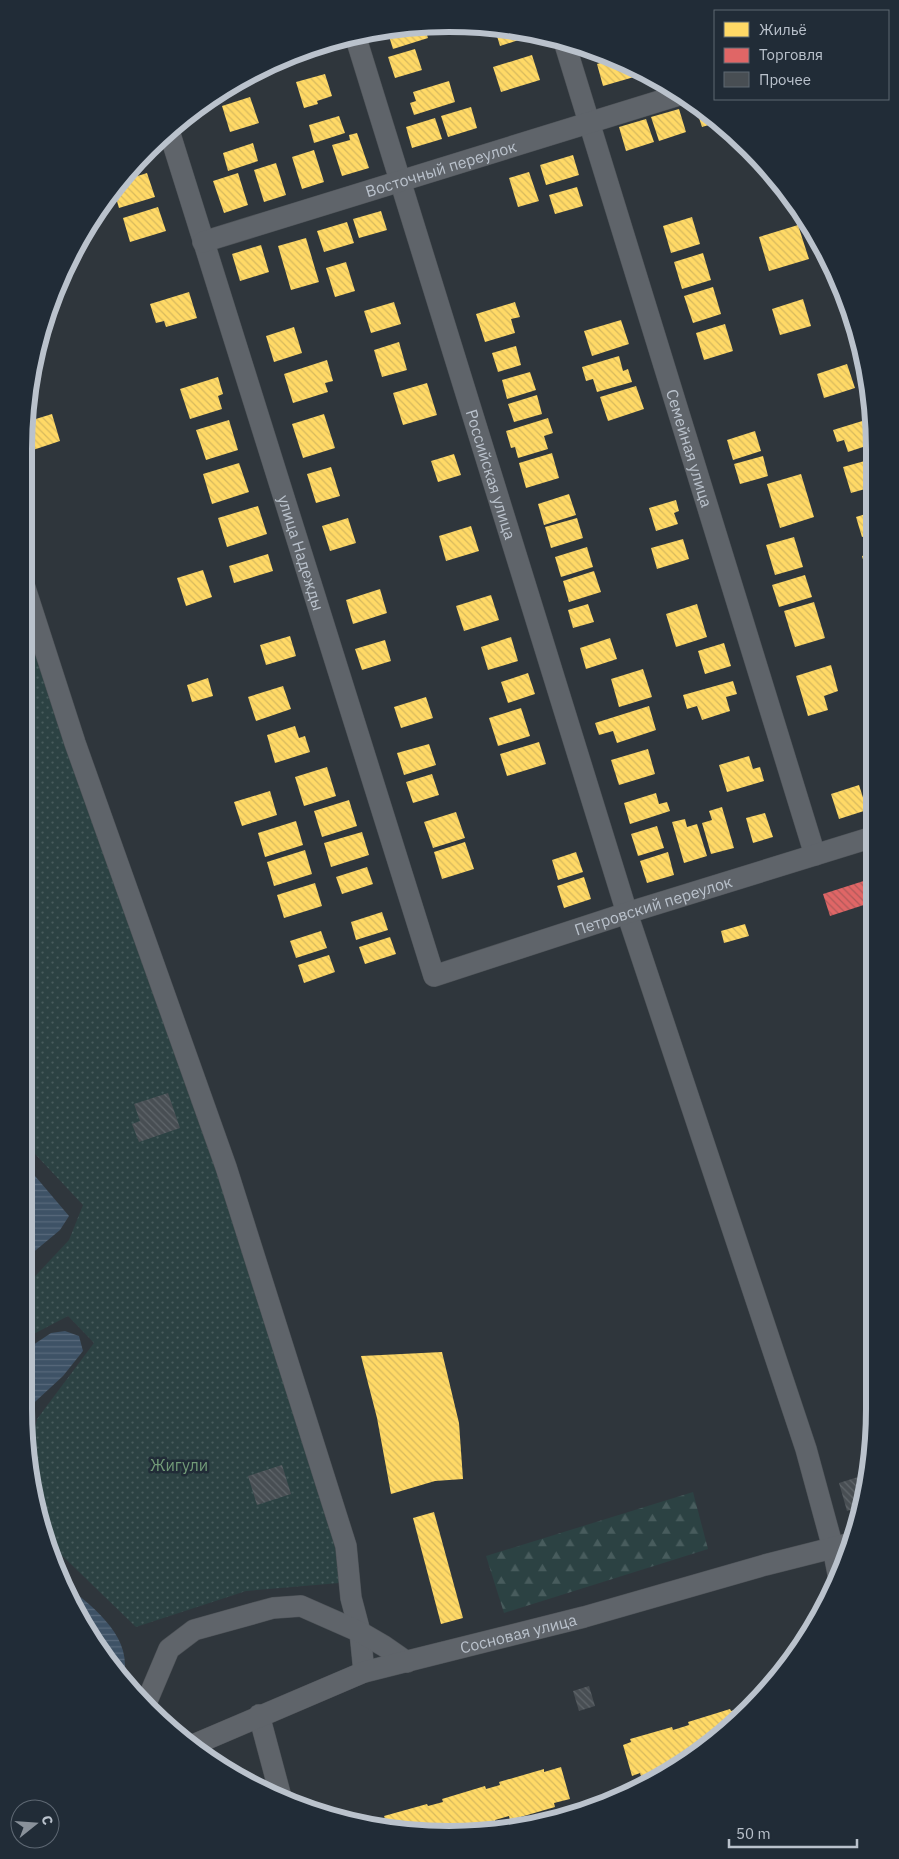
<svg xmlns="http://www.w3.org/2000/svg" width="899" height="1859" font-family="'IBM Plex Sans',sans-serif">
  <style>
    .forest { fill: url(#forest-firs) }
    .garden { fill: url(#garden-dots) }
    .water { fill: url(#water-rules) }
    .homes { fill: url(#homes-back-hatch) }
    .shops { fill: url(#shops-back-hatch) }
    .building { fill: url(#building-back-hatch) }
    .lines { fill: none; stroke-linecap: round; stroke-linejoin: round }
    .minor-casing { stroke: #4d5257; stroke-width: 22 }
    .minor { stroke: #5f646a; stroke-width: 21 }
    .labels { text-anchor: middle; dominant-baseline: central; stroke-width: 5; stroke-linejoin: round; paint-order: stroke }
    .street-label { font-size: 16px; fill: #bac2cc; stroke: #212c37 }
    .park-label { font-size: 16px; fill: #729b78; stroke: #212c37 }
    .rim { fill: none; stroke: #bac2cc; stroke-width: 6 }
  </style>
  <defs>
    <pattern id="forest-firs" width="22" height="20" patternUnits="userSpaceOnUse" patternTransform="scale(1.25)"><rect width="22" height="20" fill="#2c4243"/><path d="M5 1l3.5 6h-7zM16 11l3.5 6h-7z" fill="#485c5d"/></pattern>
    <pattern id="garden-dots" width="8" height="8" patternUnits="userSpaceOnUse" patternTransform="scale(1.25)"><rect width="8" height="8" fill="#2c4243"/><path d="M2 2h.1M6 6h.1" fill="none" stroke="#485c5d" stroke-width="1.8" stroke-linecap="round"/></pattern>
    <pattern id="water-rules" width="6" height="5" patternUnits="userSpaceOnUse" patternTransform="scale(1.25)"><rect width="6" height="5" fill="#3e5266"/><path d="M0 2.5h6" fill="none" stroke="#58697b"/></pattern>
    <pattern id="homes-back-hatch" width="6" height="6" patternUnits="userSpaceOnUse" patternTransform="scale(1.25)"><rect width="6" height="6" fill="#ffd966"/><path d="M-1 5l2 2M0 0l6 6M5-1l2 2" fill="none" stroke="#d7b95e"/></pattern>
    <pattern id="shops-back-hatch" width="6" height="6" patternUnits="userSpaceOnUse" patternTransform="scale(1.25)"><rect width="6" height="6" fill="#e06666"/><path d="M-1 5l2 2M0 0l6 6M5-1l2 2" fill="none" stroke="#ae595a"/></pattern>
    <pattern id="building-back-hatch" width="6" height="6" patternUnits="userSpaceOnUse" patternTransform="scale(1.25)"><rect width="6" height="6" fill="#484e53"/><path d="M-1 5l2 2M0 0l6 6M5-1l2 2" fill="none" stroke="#60666b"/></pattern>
  </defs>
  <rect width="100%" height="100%" fill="#2f363c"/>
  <polygon class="forest" points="693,1492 708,1549 504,1613 486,1556"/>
  <polygon class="garden" points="24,556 352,1542 351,1582 246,1591 136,1627 45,1539 30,1449 37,1419 94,1343 68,1316 24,1339 24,1288 69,1240 83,1205 35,1154 24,1132"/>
  <g class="water">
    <polygon points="24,1163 69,1216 60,1230 24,1260"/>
    <polygon points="65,1331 79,1336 83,1351 63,1376 24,1412 24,1351 51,1333"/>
    <path d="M 68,1587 C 96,1609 134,1639 123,1679 L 112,1669 Z"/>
  </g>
  <g class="homes">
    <polygon points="424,26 428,38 393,49 387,30"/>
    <polygon points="485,27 529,32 531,36 500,46 496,33 488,36"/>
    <polygon points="415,49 422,70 395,78 388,57"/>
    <polygon points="532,55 540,80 501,92 493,67"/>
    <polygon points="616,58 631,67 634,77 603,86 597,64"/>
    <polygon points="325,74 332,96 317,101 318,104 304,108 296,82"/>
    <polygon points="449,81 455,102 414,115 410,103 416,101 413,92"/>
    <polygon points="250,97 259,123 230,132 222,106"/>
    <polygon points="694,103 708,112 719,122 702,127"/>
    <polygon points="471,107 477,128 448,137 441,116"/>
    <polygon points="679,109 686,132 659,141 651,117"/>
    <polygon points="339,116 345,133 314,143 309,125"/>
    <polygon points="435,118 442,139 412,148 406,127"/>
    <polygon points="646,119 654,142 626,151 619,127"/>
    <polygon points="357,133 369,168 342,176 332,145 350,140 349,135"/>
    <polygon points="253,143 258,161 228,171 223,153"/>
    <polygon points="314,150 324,182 302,189 292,157"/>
    <polygon points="573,155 579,175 546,185 540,165"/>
    <polygon points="276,163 286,195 264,202 254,170"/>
    <polygon points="529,172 539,201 518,207 509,178"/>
    <polygon points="147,173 155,197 119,208 114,191 122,181"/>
    <polygon points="238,173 248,205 224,213 213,181"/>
    <polygon points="577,187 583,206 555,214 549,195"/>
    <polygon points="158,207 166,231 130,242 123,218"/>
    <polygon points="381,211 387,230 359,238 353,219"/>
    <polygon points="692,217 700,244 671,253 663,226"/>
    <polygon points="347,222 354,243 324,252 317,231"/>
    <polygon points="798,225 809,259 769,271 759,237"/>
    <polygon points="306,238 319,282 291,290 278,246"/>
    <polygon points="261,245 269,272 240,281 232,254"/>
    <polygon points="703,253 711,280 682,289 674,262"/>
    <polygon points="346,262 355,291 335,297 326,268"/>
    <polygon points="713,287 721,314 693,323 684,296"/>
    <polygon points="189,292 197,318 166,327 164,321 156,323 150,304"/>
    <polygon points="803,299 811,326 780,335 772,309"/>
    <polygon points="394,302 401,324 371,333 364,311"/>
    <polygon points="515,302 520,317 511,319 515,333 485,342 476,314"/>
    <polygon points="621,320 629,344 592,356 584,331"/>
    <polygon points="725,324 733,351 704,360 696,333"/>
    <polygon points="294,327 302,353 274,362 266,336"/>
    <polygon points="399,342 407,370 382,377 374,350"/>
    <polygon points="516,346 521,365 498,372 492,353"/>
    <polygon points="619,356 623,371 628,369 632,382 597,392 593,379 586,381 582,367"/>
    <polygon points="327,360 333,381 325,383 328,392 293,403 284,374"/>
    <polygon points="847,364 855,388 824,398 817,374"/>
    <polygon points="530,372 536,390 507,399 502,380"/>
    <polygon points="218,377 223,394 218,396 222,409 190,419 180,389"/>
    <polygon points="427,383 437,415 403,425 393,393"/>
    <polygon points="636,386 644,409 608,421 600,397"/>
    <polygon points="537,395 542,414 514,422 508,404"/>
    <polygon points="52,414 60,441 24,453 26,422"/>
    <polygon points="324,414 335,448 303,458 292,424"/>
    <polygon points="548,418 553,433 544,436 548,449 518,458 515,447 511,448 506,431"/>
    <polygon points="872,418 872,444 848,452 844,440 837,442 833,430"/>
    <polygon points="229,420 238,450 206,460 196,430"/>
    <polygon points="755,431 761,451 733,460 727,440"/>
    <polygon points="552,453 559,478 526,488 519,463"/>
    <polygon points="454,454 461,475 438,482 431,461"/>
    <polygon points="763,456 768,476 740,484 734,464"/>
    <polygon points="872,459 872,487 851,493 843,467"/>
    <polygon points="239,463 249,492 212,504 203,474"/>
    <polygon points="331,467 340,496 316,503 307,474"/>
    <polygon points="801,474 814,517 780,528 767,484"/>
    <polygon points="569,494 576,515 544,525 538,504"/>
    <polygon points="676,500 679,511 674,513 678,524 656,531 649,508"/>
    <polygon points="258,506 267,534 227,547 218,518"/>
    <polygon points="872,512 872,534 862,537 856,517"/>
    <polygon points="348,518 356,543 330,551 322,526"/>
    <polygon points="577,518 583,538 551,548 545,527"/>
    <polygon points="471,526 479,551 446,561 439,536"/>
    <polygon points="794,537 803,567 775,575 766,545"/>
    <polygon points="683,539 689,559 657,569 651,548"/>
    <polygon points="587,547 593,567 561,577 555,557"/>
    <polygon points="872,553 872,579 869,580 862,556"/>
    <polygon points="268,554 273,571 234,583 229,566"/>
    <polygon points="203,570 212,597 186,606 177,578"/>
    <polygon points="594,571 601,592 569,602 563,581"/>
    <polygon points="805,575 812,597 779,607 772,585"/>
    <polygon points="380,589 387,613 353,624 346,600"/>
    <polygon points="491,595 499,620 464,631 456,606"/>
    <polygon points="814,602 825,638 795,647 784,611"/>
    <polygon points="588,604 594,622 573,628 568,610"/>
    <polygon points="697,604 707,637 676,647 666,614"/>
    <polygon points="290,636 296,656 266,665 260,645"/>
    <polygon points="511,637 518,661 488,670 481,647"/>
    <polygon points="610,638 617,659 586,669 580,648"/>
    <polygon points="385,640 391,661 362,670 355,649"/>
    <polygon points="724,643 731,666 705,674 698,651"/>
    <polygon points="831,665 838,691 824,696 828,710 808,716 796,676"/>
    <polygon points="643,669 652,697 619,707 611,679"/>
    <polygon points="528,673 535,694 508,703 501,682"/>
    <polygon points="208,678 213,696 192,702 187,685"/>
    <polygon points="733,681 737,694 726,697 730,711 702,720 697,706 687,709 683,695"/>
    <polygon points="283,686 291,709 256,721 248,697"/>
    <polygon points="426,697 433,718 401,728 394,707"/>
    <polygon points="649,706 656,730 617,743 613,731 599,735 595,723"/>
    <polygon points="521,708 530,736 498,746 489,718"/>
    <polygon points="295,726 299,738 305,736 310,752 275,763 267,735"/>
    <polygon points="539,742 546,764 507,776 500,754"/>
    <polygon points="429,744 436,765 404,775 397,753"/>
    <polygon points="648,749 655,774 619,785 611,760"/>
    <polygon points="749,756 753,769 760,767 764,781 727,792 719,765"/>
    <polygon points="327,767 336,796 304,806 295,777"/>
    <polygon points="432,774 439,795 413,803 406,782"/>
    <polygon points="859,785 867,810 839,819 831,794"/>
    <polygon points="270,791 277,815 242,826 234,802"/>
    <polygon points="656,793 659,804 667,802 670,811 630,824 624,803"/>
    <polygon points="349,800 357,826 322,837 314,811"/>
    <polygon points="722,807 734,848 711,854 702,823 712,820 709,811"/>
    <polygon points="456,812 465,838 433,848 424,822"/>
    <polygon points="765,813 773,837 753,843 746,818"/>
    <polygon points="685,819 687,827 697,824 707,856 684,863 672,822"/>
    <polygon points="296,821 303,845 265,857 258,833"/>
    <polygon points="657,826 664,848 638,856 631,834"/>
    <polygon points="362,832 369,855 331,867 324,843"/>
    <polygon points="465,842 474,869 442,879 434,852"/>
    <polygon points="305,850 312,874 274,886 267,862"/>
    <polygon points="576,852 583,872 558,880 552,860"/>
    <polygon points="668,852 674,875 647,883 640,861"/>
    <polygon points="367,867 373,884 342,894 336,877"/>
    <polygon points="584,877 591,899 564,908 557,886"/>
    <polygon points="315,883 322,906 284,918 277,895"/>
    <polygon points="382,912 388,930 356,940 351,922"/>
    <polygon points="745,924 749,936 724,943 721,931"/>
    <polygon points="321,931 327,948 296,958 290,941"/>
    <polygon points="390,937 396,954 365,964 359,947"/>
    <polygon points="329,955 335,972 304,983 298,965"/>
    <polygon points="442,1352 459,1423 463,1479 435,1481 391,1494 377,1418 361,1356"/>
    <polygon points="434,1512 463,1618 441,1624 413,1518"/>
    <polygon points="745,1707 747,1711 708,1747 692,1757 682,1760 683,1763 682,1764 641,1776 640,1773 632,1776 623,1745 631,1742 630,1739 672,1727 673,1730 689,1725 688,1722 730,1709 731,1711"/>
    <polygon points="561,1767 570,1799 554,1803 555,1807 510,1820 509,1816 495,1820 496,1824 473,1831 372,1827 371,1823 385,1819 384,1816 427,1804 428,1806 443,1802 442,1799 485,1786 486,1789 500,1785 499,1782 544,1769 544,1772"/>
  </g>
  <polygon class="shops" points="873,878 873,902 830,916 823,894"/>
  <g class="building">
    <polygon points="168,1093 180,1128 139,1142 132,1124 140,1121 134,1104"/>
    <polygon points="282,1465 291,1494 257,1505 248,1476"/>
    <polygon points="858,1477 865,1500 863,1506 847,1511 839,1483"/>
    <polygon points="589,1686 595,1706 579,1711 573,1691"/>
  </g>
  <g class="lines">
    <g class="minor-casing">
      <g id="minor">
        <path id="s1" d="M 355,35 L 627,913 L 806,1449 L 833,1548 L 839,1579"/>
        <path id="s2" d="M 564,41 L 815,855"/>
        <path id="s3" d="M 169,131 L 434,976 L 627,913 L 873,837"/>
        <path id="s4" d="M 203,242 L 679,95"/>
        <polyline points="24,585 75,743 226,1167 346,1546 351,1598 360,1632 364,1672"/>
        <polyline points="147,1701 169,1649 194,1630 273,1608 301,1606 360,1632 384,1646 407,1662"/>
        <polyline points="259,1715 282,1801"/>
        <path id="s5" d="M 193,1745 L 364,1672 L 584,1617 L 765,1565 L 852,1543"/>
      </g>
    </g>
    <use href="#minor" class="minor"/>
  </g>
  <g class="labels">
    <g class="street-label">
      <text stroke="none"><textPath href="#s4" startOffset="249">Восточный переулок</textPath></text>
      <text stroke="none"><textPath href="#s2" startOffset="426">Семейная улица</textPath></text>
      <text stroke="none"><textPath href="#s1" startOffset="460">Российская улица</textPath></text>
      <text stroke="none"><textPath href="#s3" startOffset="442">улица Надежды</textPath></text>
      <text stroke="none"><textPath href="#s3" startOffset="1116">Петровский переулок</textPath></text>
      <text stroke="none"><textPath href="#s5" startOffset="345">Сосновая улица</textPath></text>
    </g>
    <g class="park-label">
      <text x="179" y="1465">Жигули</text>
    </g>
  </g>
  <path d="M0 0H899V1859H0ZM449 32H449A417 417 0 0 1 866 449V1409A417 417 0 0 1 449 1826H449A417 417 0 0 1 32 1409V449A417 417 0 0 1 449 32Z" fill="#212c37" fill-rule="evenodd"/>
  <path class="rim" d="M449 32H449A417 417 0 0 1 866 449V1409A417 417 0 0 1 449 1826H449A417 417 0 0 1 32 1409V449A417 417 0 0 1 449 32Z"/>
  <rect x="714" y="10" width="175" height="90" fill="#212c37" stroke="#5e6873"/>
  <rect x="724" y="22" width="25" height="15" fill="#ffd966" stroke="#5e6873"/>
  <text x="759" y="35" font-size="15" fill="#bac2cc">Жильё</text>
  <rect x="724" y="48" width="25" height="15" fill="#e06666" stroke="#5e6873"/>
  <text x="759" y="60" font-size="15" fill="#bac2cc">Торговля</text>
  <rect x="724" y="72" width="25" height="15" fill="#484e53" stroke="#5e6873"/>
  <text x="759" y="85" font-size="15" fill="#bac2cc">Прочее</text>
  <g transform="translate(35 1824) rotate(73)"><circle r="24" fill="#212c37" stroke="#5e6873"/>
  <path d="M0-4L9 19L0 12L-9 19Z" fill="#89919a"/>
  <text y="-8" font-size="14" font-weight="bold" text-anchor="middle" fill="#bac2cc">С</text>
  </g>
  <path d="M729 1839v8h128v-8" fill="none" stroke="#bac2cc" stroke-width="2.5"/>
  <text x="736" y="1839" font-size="15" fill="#bac2cc" stroke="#212c37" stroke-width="4" paint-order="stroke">50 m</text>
</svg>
